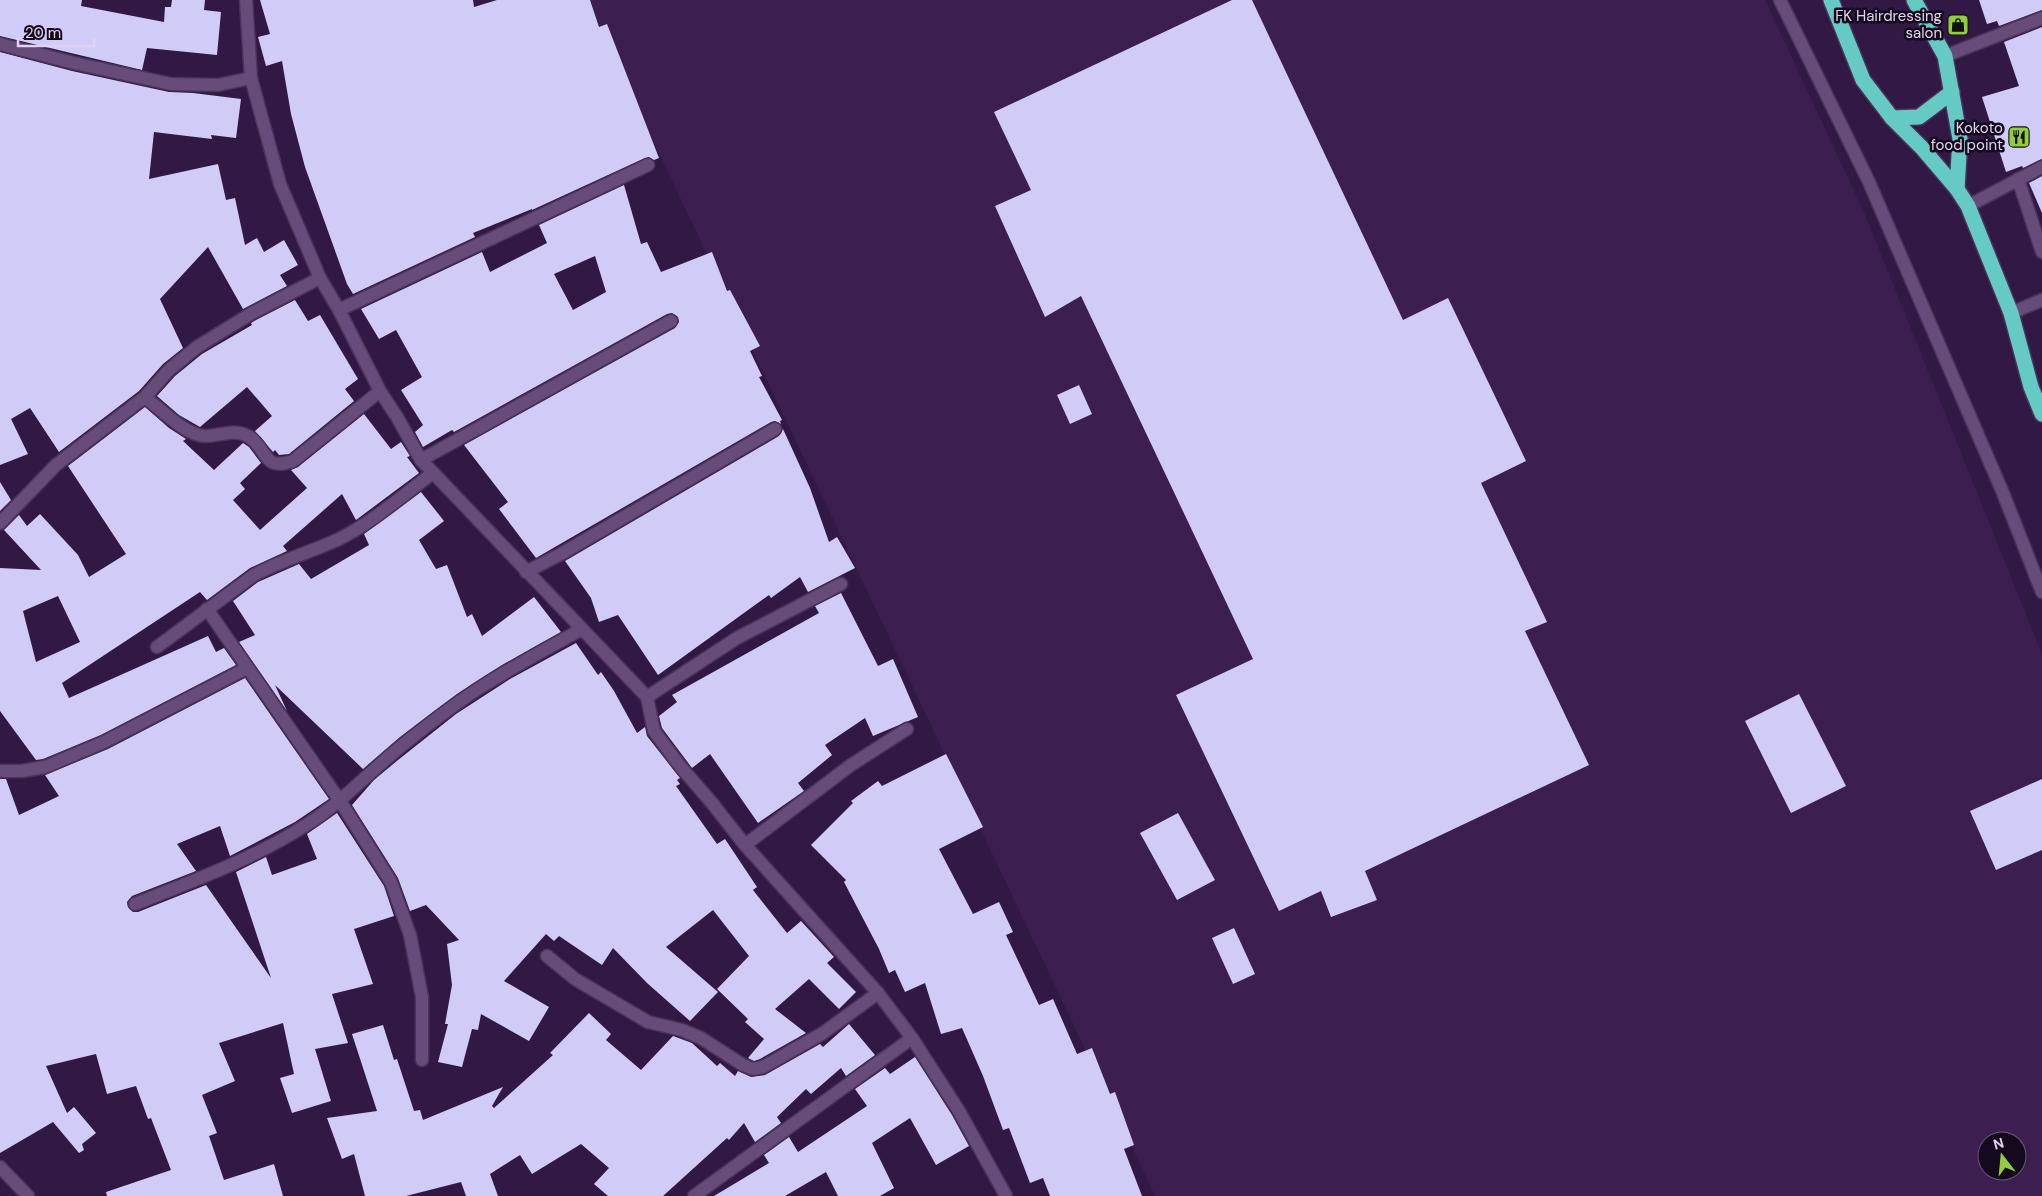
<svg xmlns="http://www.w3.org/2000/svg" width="2042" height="1196" font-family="'DM Sans',sans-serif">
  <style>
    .built { fill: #3c1e51; fill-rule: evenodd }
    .building { fill: #d0ccf7; fill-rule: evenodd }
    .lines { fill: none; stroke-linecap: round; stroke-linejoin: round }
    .minor-casing { stroke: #4a3358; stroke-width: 15 }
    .highway-casing { stroke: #4a3358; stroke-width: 18 }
    .minor { stroke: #664b7b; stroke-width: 12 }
    .highway { stroke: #65cac3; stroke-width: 15 }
    .labels { text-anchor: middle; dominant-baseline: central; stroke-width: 5; stroke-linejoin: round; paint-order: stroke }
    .poi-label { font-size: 15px; fill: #e1d2ee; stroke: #150a1d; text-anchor: end }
  </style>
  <rect width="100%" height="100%" fill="#321844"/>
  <path class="built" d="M 586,0 L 1765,0 L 1864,212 L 2042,654 L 2042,1196 L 1155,1196 ZM 1987,1141 L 2017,1141 L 2017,1171 L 1987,1171 Z"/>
  <g class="building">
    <polygon points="0,0 82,0 81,6 164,22 165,7 171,7 172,0 205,0 204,10 221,12 217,55 147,48 142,70 0,36"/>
    <polygon points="260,0 473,0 474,7 497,0 590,0 599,27 607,24 659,158 654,160 649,157 645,158 532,210 532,209 473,233 475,237 353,294 347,284 305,167 291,114 282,61 266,66 258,37 270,34"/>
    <polygon points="1232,0 1252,0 1403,320 1448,298 1526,461 1481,483 1547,622 1525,631 1589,765 1365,871 1377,900 1331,917 1321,891 1279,911 1176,695 1253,659 1081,296 1045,317 995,206 1031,190 994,112"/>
    <polygon points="1979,0 2042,0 2042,10 1999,26 1997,21 1987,24"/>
    <polygon points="2042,27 2042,159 2023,168 2022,166 2006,172 1982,97 2019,86 2004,42"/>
    <polygon points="0,52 72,71 169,92 193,93 241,99 236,138 211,135 212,139 154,132 149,179 218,164 226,200 235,198 245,245 257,238 264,252 284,240 298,265 280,275 287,286 243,309 208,247 160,299 183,348 163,364 139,391 59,452 30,408 11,419 28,454 0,465"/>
    <polygon points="2042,176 2042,213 2029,183"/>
    <path d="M 624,185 L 641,244 L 647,242 L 661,272 L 712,252 L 727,291 L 730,290 L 760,346 L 750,351 L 762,376 L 759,377 L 782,420 L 780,421 L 781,424 L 775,421 L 771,422 L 536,558 L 499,509 L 508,502 L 464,445 L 675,328 L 679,322 L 678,317 L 672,313 L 667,314 L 454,432 L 452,430 L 423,447 L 415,432 L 423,425 L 401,390 L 422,377 L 396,330 L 379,339 L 361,309 L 482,252 L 490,272 L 547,243 L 539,225 ZM 595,256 L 606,292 L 573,310 L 554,274 Z"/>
    <polygon points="295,300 308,321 320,315 358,379 345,389 354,401 289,454 279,455 275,450 273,452 255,431 272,416 247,387 200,427 179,415 157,396 175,376 202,354 252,325 251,323 256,320"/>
    <polygon points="1079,385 1092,414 1070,424 1057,395"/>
    <path d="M 145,407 L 169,428 L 186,439 L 183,441 L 214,470 L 243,443 L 249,447 L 261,463 L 240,483 L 245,489 L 233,500 L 260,530 L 307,488 L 291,470 L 298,467 L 364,414 L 391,449 L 401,442 L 410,456 L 407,457 L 419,473 L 356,520 L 342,494 L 283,546 L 287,551 L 250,568 L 207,600 L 200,592 L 62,683 L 69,698 L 208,636 L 216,652 L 224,648 L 236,665 L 101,735 L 43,759 L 36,760 L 0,711 L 0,568 L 41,570 L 4,530 L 19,515 L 27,526 L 40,514 L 78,555 L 89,577 L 126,554 L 68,466 ZM 58,596 L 80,642 L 36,662 L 23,611 Z"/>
    <polygon points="783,429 810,488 829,542 837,537 855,568 808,592 800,577 771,598 769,595 658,675 618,615 599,622 591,598 565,561 779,436"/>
    <polygon points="0,482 11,500 0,511"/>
    <polygon points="421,492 444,521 419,540 436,569 447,565 467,617 472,614 482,636 534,597 561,632 502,665 457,694 400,737 363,769 275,685 287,711 239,642 255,635 233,601 258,582 299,564 311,579 369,545 364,534"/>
    <polygon points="841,593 878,666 893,659 918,717 873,736 865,718 825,745 832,755 798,783 804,791 758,823 710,754 692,768 662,728 659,716 677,702 672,695 819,613 815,606"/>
    <polygon points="576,643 598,675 601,672 614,691 637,733 645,727 647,736 680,778 677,780 680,784 676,786 717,844 725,839 757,887 753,890 787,933 801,921 834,957 827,963 856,992 839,1009 809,979 775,1009 806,1033 760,1059 754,1061 748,1058 764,1039 745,1022 748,1019 717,989 749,956 713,910 666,947 718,992 690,1021 647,983 613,948 602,965 559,936 554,941 546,934 504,981 549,1007 529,1041 481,1014 478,1030 472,1029 462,1067 438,1062 448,1024 445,1024 452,985 447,944 459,940 426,905 410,911 398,878 352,805 374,780 398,760 456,714 510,679"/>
    <polygon points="245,678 329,799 295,822 230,856 220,826 177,844 196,871 132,896 127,902 128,907 133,912 138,912 206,885 271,978 236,872 266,857 272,875 317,859 307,834 337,813 384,886 394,916 354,929 373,984 332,994 348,1043 315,1049 331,1101 292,1113 280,1078 294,1074 283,1023 219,1043 235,1081 202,1095 217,1133 209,1136 224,1180 274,1164 283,1196 107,1196 106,1192 171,1170 151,1118 148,1119 136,1086 107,1094 96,1054 46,1066 67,1113 74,1107 96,1133 82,1144 84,1150 79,1153 53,1122 0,1153 0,779 6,779 19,815 59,796 45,775 108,749"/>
    <polygon points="1799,694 1846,786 1791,813 1745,721"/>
    <polygon points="946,754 983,827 939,849 973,914 999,902 1013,932 1006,935 1039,1005 1053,999 1077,1054 1092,1048 1110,1094 1115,1092 1134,1145 1124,1149 1142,1196 1050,1196 1043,1178 1030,1183 1009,1128 1003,1130 983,1076 962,1028 941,1034 925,983 905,992 895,970 889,973 879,949 844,882 846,880 811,845 853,803 851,801 878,781 882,786"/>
    <polygon points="2042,779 2042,850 1996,870 1970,811"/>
    <polygon points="1178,813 1215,880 1177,900 1140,833"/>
    <polygon points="1234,928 1255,974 1233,984 1212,938"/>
    <polygon points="589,1013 611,1034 606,1040 641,1070 673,1036 692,1043 717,1066 720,1063 735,1076 738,1071 751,1077 765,1075 820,1044 823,1047 849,1024 875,1055 846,1076 841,1068 811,1094 806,1089 777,1117 781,1123 755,1142 744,1123 729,1140 727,1138 663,1196 608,1196 594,1184 609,1168 581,1144 532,1174 520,1155 490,1174 498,1196 466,1196 461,1182 406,1196 365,1196 354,1154 342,1159 327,1118 377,1111 352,1034 383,1025 394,1060 397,1059 414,1111 420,1110 423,1120 503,1087 492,1106 494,1108 553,1055 550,1053"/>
    <polygon points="915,1057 952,1115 969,1146 936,1165 910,1118 872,1143 894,1188 880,1196 838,1196 826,1172 785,1196 714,1196 769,1163 764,1155 789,1137 798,1152 867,1106 855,1089 885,1068 890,1074"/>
  </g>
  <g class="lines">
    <g class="minor-casing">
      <g id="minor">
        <polyline points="246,0 251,78 280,184 320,278 339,310 380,391 397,417 421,460 647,697 654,731 680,766 712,803 745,845 878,993 912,1038 959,1111 1006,1196"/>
        <polyline points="1780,0 1869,182 2003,493 2042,592"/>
        <polyline points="0,44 74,63 171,84 218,85 251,78"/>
        <polyline points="1945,56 2042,18"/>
        <polyline points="2018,179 2042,252"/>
        <polyline points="1968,206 2042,167"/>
        <polyline points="339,310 648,165"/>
        <polyline points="2011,313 2042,300"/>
        <path d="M 145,397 C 160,409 188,437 206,436 C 221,436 233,428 248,436 C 268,448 262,472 293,461 L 380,391"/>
        <polyline points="421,460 671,321"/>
        <polyline points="0,523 56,465 145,397 169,370 197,347 252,313 320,278"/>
        <polyline points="526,572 561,554 775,429"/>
        <polyline points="207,609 340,801 391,882 410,935 422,997 422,1060"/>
        <path d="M 157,647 L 254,575 C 282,560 311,552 339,539 C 373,522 403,495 433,473"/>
        <polyline points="647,697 737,638 841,584"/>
        <polyline points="0,771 22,771 45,767 104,742 247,668"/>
        <polyline points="745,845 851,765 907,729"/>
        <path d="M 135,904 C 193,881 253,859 306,825 C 343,802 371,770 405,743 C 429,724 454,704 481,687 C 514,666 548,648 582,629"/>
        <polyline points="547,956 575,979 648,1022 682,1030 701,1038 743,1065 753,1069 763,1067 823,1033 878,993"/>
        <polyline points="0,1167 28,1196"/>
        <polyline points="694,1196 912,1038"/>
      </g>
    </g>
    <g class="highway-casing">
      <g id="highway">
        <polyline points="1831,0 1863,80 1892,118 1922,148 1957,189 1968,206 2011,313 2031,387 2042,414"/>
        <polyline points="1914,0 1945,56 1960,139 1957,189"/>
        <polyline points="1892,118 1919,117 1952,92"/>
      </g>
    </g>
    <use href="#minor" class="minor"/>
    <use href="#highway" class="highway"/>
  </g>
  <defs>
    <g id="shop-square" transform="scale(1.125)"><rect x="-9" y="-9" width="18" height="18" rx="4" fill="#92cd3f" stroke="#150a1d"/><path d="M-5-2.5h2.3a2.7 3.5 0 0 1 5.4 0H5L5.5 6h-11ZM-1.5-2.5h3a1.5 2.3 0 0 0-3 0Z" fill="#111"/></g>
    <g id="restaurant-square" transform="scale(1.125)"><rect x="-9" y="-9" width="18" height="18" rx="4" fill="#92cd3f" stroke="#150a1d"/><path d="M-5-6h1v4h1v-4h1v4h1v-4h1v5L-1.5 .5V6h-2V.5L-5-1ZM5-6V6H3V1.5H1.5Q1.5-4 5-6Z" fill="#111"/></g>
  </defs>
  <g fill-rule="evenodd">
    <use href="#shop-square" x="1958" y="25"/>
    <use href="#restaurant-square" x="2019" y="137"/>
  </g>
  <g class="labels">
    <g class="poi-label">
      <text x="1942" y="16">FK Hairdressing<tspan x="1942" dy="17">salon</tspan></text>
      <text x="2003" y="128">Kokoto<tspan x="2003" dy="17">food point</tspan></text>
    </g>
  </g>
  <g transform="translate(2002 1156) rotate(344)"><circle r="24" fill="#150a1d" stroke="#675a71"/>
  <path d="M0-4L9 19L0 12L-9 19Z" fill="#92cd3f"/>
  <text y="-8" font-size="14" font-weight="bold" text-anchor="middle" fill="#e1d2ee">N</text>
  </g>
  <path d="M18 38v8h76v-8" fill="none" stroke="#e1d2ee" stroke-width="2.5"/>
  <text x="25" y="38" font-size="15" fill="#e1d2ee" stroke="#150a1d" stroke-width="4" paint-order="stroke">20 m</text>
</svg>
